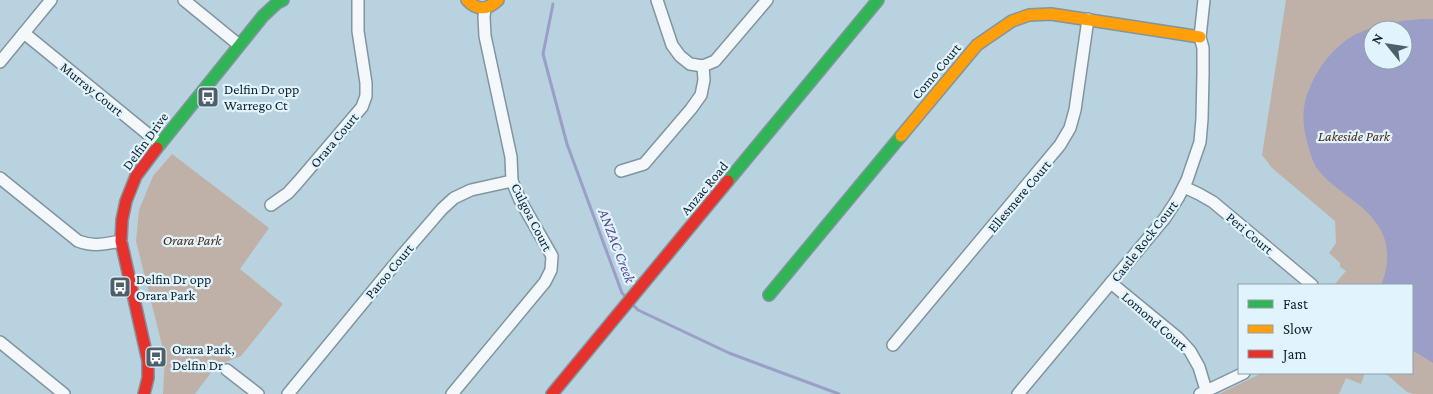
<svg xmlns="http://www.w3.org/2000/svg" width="1433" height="394" font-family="'Crimson Pro',serif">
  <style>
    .green { fill: #bfb1a8; fill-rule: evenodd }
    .water { fill: #9b9ec7; fill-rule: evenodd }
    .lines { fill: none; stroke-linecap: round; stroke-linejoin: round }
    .stream { stroke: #9b9ec7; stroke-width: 3 }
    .street-casing { stroke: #80959f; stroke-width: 14 }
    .fast-casing { stroke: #80959f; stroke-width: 14 }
    .slow-casing { stroke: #80959f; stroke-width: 14 }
    .jam-casing { stroke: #80959f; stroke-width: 14 }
    .street { stroke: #f4f8fa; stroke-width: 11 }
    .fast { stroke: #30b455; stroke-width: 11 }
    .slow { stroke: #ff9f0a; stroke-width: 11 }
    .jam { stroke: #e5322d; stroke-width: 11 }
    .labels { text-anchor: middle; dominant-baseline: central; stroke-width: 4.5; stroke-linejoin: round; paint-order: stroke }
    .street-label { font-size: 14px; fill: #10222b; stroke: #e1f3fd }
    .poi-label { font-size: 14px; fill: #10222b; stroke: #e1f3fd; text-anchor: start }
    .park-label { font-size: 14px; font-style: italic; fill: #4d2810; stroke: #e1f3fd }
    .water-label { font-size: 15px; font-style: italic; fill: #57498e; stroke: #e1f3fd }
  </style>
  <rect width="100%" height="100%" fill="#b8d2df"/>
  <g class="green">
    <path d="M 1286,0 L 1433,0 L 1433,394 L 1414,394 L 1407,392 L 1385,373 L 1412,373 L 1412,285 L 1334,285 L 1346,271 L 1340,267 L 1340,263 L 1329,253 L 1336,243 L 1335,221 L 1272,168 L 1262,155 ZM 1373,30 L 1403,30 L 1403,60 L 1373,60 Z"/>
    <polygon points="172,154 269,228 240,269 283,304 241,356 216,366 195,394 163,394 165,357 136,241 139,210 153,176"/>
    <polygon points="1262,373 1365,373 1361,384 1346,378 1339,394 1219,394"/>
  </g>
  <path class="water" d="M 1424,19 L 1433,19 L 1433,363 L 1412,350 L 1412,285 L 1381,285 C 1389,268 1390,244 1379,227 C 1364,202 1333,191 1316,167 C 1313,162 1311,155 1309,149 C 1305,136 1302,121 1304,108 C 1308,79 1333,43 1361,32 C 1381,23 1403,20 1424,19 ZM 1373,30 L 1403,30 L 1403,60 L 1373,60 Z"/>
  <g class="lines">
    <g class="stream">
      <polyline points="553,4 543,54 567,144 622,293 627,298"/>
      <polyline points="632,304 638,310 729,353 839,394"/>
    </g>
    <g class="street-casing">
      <g id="street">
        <polyline points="184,0 239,45"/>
        <polyline points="657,0 672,45 680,56 690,64 703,66 715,61 767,0"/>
        <polyline points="24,33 160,144"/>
        <polyline points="0,62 51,0"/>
        <polyline points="621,171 644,164 691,109 701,95 704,80 703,66"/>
        <path d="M 0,178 L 78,241 C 94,247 104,244 121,241"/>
        <polyline points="1184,187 1199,194 1213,202 1312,285"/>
        <polyline points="271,205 288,193 298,182 362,107 366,96 366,83 358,31 358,0"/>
        <polyline points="1111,283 1178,338 1190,351 1199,367 1206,390"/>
        <polyline points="0,342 64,394"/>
        <polyline points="893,345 1060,145 1070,128 1075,110 1088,19"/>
        <polyline points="227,370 258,394"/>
        <polyline points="288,394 404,253 442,209 454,198 471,190 512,181"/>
        <polyline points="452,394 545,282 551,270 552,256 520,200 512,181 511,157 485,36 484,17 485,8"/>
        <polyline points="1018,394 1165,218 1178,198 1187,180 1200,142 1202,119 1203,74 1203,48 1200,37 1204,0"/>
        <polyline points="1200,394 1244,373"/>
      </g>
    </g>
    <g class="fast-casing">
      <g id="fast">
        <polyline points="157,148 263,16 277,3 283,0"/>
        <polyline points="728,181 878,0"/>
        <polyline points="769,295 901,136"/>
      </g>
    </g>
    <g class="slow-casing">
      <g id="slow">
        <path d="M 467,0 C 477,11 488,10 498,0"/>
        <polyline points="901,136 977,45 1012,21 1029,15 1051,14 1200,37"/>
      </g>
    </g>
    <g class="jam-casing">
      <g id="jam">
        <polyline points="144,394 148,378 148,361 121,241 122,220 126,201 136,176 157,148"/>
        <polyline points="552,394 728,181"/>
      </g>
    </g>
    <use href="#street" class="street"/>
    <use href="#fast" class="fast"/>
    <use href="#slow" class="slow"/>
    <use href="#jam" class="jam"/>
  </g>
  <defs>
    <g id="bus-square" transform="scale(1.125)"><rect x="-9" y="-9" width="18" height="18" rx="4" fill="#4b606a" stroke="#e1f3fd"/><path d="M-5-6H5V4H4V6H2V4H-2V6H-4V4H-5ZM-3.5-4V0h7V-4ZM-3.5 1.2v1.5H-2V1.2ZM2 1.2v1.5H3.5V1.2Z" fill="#fff"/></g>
  </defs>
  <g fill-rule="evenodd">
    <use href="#bus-square" x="208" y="97"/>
    <use href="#bus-square" x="120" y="287"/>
    <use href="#bus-square" x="156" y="357"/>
  </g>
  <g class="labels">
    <g class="street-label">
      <text transform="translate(936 71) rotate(-50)">Como Court</text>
      <text transform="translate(92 89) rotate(39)">Murray Court</text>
      <text transform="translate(334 140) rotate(-50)">Orara Court</text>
      <text transform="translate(145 141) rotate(-54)">Delfin Drive</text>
      <text transform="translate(704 188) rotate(-50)">Anzac Road</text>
      <text transform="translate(1019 196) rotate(-50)">Ellesmere Court</text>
      <text transform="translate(532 217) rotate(63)">Culgoa Court</text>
      <text transform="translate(1250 233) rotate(40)">Peri Court</text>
      <text transform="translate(1144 241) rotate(-52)">Castle Rock Court</text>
      <text transform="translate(389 271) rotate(-50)">Paroo Court</text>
      <text transform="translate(1155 321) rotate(41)">Lomond Court</text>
    </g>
    <g class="poi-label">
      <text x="224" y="89">Delfin Dr opp<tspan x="224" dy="16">Warrego Ct</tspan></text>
      <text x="136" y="279">Delfin Dr opp<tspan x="136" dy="16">Orara Park</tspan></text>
      <text x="172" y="349">Orara Park,<tspan x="172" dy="16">Delfin Dr</tspan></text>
    </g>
    <g class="park-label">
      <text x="1354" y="136">Lakeside Park</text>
      <text x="192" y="240">Orara Park</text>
    </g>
    <g class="water-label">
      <text transform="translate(617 246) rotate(69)">ANZAC Creek</text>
    </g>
  </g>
  <rect x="1238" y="284" width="175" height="90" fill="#e1f3fd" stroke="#8d9fa9"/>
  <rect x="1248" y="300" width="25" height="8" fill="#30b455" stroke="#8d9fa9"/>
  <text x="1283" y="309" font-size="15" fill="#10222b">Fast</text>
  <rect x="1248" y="325" width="25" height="8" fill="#ff9f0a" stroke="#8d9fa9"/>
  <text x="1283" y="334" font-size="15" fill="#10222b">Slow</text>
  <rect x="1248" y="350" width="25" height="8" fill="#e5322d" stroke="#8d9fa9"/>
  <text x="1283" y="359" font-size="15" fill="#10222b">Jam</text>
  <g transform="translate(1388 45) rotate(300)"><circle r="24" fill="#e1f3fd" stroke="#8d9fa9"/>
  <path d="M0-4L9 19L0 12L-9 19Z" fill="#4b606a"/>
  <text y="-8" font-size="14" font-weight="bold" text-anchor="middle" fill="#10222b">N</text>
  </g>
</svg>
